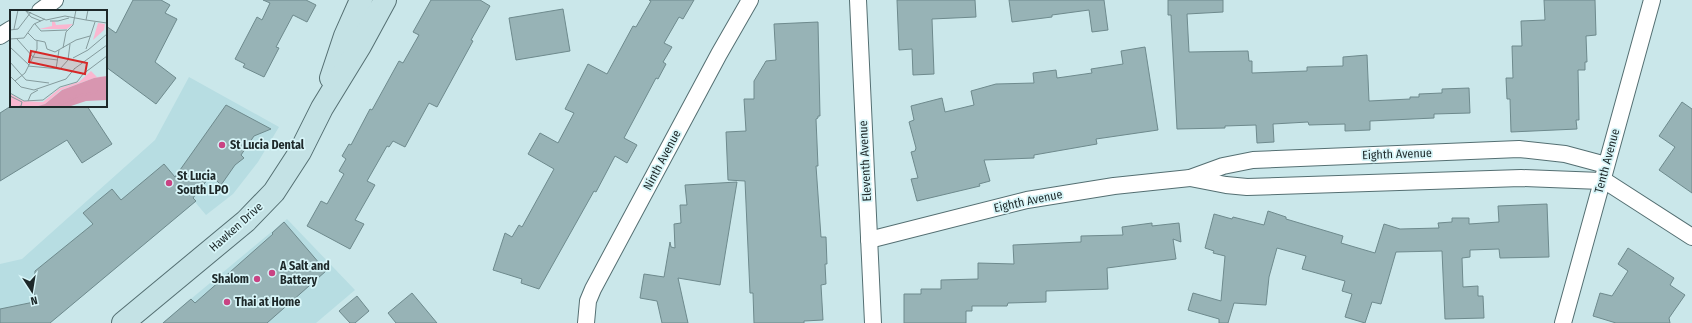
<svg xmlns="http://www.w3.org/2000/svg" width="1692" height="323" font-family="'Fira Sans Condensed',sans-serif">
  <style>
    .built { fill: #b7dde2 }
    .building { fill: #97b3b6; stroke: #6e8a8d }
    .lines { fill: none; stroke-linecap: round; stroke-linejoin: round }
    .street-casing { stroke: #546f72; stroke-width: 18 }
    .secondary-casing { stroke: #546f72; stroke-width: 24 }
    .street { stroke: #fff; stroke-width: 16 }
    .secondary { stroke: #c4e2e5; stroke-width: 22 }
    .poi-dot { fill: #c94383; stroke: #d7f5f8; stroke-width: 1.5 }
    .labels { text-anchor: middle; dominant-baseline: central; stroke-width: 3.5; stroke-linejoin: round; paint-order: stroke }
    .poi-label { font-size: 12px; font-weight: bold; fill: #1d2829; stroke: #d7f5f8; text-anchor: start }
    .street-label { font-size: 12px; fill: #1d2829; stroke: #d7f5f8 }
    .inset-river { fill: none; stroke: #d896b0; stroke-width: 2 }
    .inset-road { fill: none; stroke: #859b9d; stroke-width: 1 }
    .view { fill: #d62828; fill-opacity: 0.15; stroke: #d62828; stroke-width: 2 }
    .inset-edge { fill: none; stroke: #1d2829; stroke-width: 2 }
  </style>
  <rect width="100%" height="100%" fill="#cae7ea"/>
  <g class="built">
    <polygon points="189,77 279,127 258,162 233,194 206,215 195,202 50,323 0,323 0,264 22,259 155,140"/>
    <polygon points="287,219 355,290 316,323 162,323"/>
  </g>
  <g class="building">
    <polygon points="133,0 161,0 170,5 165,13 177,19 155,62 176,78 156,104 106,67 106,26 116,33"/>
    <polygon points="263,0 306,0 316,5 307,22 293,15 276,47 279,48 264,77 243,67 245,64 235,59 257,17 262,20 270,3"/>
    <polygon points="431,0 480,0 490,6 471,40 473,41 437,107 429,103 405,147 393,141 389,147 387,146 367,181 375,185 355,220 364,224 350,249 307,226 321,201 327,204 344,174 339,171 346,159 342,156 349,144 351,145 370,109 372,110 399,61 403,63 419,35 413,32"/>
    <polygon points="649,0 694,0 683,19 679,17 664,43 672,47 663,62 666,64 658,79 656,78 624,138 637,145 627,163 615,156 596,192 594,191 539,289 521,283 522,279 493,270 505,233 512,237 519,225 522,227 554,169 528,154 540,133 558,143 574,113 565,109 588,64 607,74 633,26 636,27 651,1"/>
    <polygon points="897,0 975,0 976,17 932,19 934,74 913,75 912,49 899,50"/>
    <polygon points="1009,0 1104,0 1108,30 1092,32 1089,10 1052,15 1052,17 1012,22"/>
    <polygon points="1168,0 1223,0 1223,12 1187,14 1189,52 1248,51 1249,61 1252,61 1252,73 1307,71 1307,67 1343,66 1343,57 1367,55 1369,101 1410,99 1410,97 1419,97 1419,94 1442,93 1442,89 1469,88 1470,113 1434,114 1434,118 1370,121 1370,130 1345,131 1345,124 1309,125 1308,122 1273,124 1274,142 1257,143 1256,125 1225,126 1225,128 1177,129 1171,15 1168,15"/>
    <polygon points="1544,0 1595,0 1596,35 1586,36 1587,62 1585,62 1585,70 1578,70 1579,120 1576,120 1577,129 1511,132 1510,99 1507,99 1506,78 1513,78 1512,46 1522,46 1521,21 1545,20"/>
    <polygon points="563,9 570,51 516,60 509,18"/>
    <polygon points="818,22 820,116 818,116 818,118 816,119 818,166 816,166 821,237 826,237 827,264 825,264 826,284 821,285 823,320 804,321 804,323 754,323 753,293 750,293 745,181 728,180 726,132 746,131 744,99 754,99 754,81 766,61 776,60 774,24"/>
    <polygon points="1145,47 1158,130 1096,139 1097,144 1034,155 1034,158 984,160 990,181 979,184 980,186 917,201 911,179 918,178 911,152 915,151 916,148 909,122 914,120 911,106 942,98 945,112 974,105 971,91 996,84 1034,83 1033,73 1056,70 1057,78 1092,73 1091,69 1123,64 1121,51"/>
    <polygon points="1682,102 1692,109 1692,193 1659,170 1675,147 1659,136"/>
    <polygon points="226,105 271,129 254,136 241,155 244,158 235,165 221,185 211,175 193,198 196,201 50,323 0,323 0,309 34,302 35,271 93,224 83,213 112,189 121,200 164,164 175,177"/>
    <polygon points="11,106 87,106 112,144 82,163 67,140 0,181 0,113"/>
    <polygon points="737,182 720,285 678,278 688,323 662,323 657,301 640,298 644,274 664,277 670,242 671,247 675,248 674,224 681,223 680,205 687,205 685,185"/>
    <polygon points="1547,204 1549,257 1500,258 1499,249 1470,250 1470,257 1462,258 1463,287 1478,286 1478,296 1483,296 1484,318 1445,319 1442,251 1396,252 1381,304 1372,302 1365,323 1345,317 1352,294 1342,291 1345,281 1302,269 1306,256 1277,248 1269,277 1266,305 1234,303 1228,323 1219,323 1219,319 1188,310 1193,293 1221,301 1225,256 1213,253 1214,251 1205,248 1214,214 1232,219 1233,217 1264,225 1268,211 1286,217 1286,219 1343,236 1341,243 1375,253 1384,224 1400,229 1439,228 1438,223 1452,222 1452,218 1469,218 1469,224 1499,222 1498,206"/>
    <polygon points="284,222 326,271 267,323 163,323 191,299 195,303 273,234 272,233"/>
    <polygon points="1152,223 1152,226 1179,223 1181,242 1173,239 1176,259 1107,268 1108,289 1046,291 1046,302 1008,303 1007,306 972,306 972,311 966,311 966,323 904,323 904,294 921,294 921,289 941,289 941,280 978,279 978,263 1014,264 1013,245 1081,242 1081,236 1123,235 1122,227"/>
    <polygon points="1628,248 1674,278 1670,285 1685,295 1669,318 1670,323 1616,323 1593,316 1600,293 1612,296 1628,271 1618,264"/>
    <polygon points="412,293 437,323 396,323 388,313"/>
    <polygon points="357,296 369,311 355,323 350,323 339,311"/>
  </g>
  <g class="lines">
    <g class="street-casing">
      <g id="street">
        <polyline points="858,0 873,323"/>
        <polyline points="40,11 55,0"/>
        <polyline points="0,36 11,29"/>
        <polyline points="1190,178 1226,185 1247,187 1521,178 1601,181"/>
        <polyline points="1602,179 1692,237"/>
        <polyline points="869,240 1027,200 1114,186 1190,178 1223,166 1253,160 1519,149 1565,154 1606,165"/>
        <polyline points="586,323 588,301 593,289 719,54 750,0"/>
        <polyline points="1563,323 1652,0"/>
      </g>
    </g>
    <g class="secondary-casing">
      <g id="secondary">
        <polyline points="331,78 345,36 361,0"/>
        <polyline points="123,323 246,221 274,192 300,152 322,108 360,46 385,0"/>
      </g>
    </g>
    <use href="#street" class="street"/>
    <use href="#secondary" class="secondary"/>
  </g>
  <g class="poi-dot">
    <circle cx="222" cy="145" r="4"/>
    <circle cx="169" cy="183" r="4"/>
    <circle cx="272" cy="273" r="4"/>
    <circle cx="257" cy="279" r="4"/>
    <circle cx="227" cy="302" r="4"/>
  </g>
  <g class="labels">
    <g class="poi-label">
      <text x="230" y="145">St Lucia Dental</text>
      <text x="177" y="176">St Lucia<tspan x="177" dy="14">South LPO</tspan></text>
      <text x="280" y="266">A Salt and<tspan x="280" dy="14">Battery</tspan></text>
      <text x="249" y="279" text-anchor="end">Shalom</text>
      <text x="235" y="302">Thai at Home</text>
    </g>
    <g class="street-label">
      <text transform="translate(1397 154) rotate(-2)">Eighth Avenue</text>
      <text transform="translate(662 160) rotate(-62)">Ninth Avenue</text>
      <text transform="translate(865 161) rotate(-93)">Eleventh Avenue</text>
      <text transform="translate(1607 161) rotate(-75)">Tenth Avenue</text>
      <text transform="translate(1028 201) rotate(-12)">Eighth Avenue</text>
      <text transform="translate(236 227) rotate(-42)">Hawken Drive</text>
    </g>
  </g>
  <g transform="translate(10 10)">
    <rect width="97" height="97" fill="#cae7ea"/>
    <path d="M 42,11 L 45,12 L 46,15 L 63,14 L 57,19 L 29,19 L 42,16 ZM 88,13 L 95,14 L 94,20 L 83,30 ZM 81,61 L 87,67 L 97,66 L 84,68 L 51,80 L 35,94 L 25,97 L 0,97 L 0,84 L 13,91 L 33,92 L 50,78 L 69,72 Z" fill="#fab7d0"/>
    <path d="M 97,66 L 97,90 L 76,91 L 58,97 L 25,97 L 35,94 L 52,80 L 84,68 Z" fill="#d896b0"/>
    <path class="inset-river" d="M 45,97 L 67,86 L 97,80"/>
    <path class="inset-road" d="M 14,0 L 36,10 L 55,6 L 76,10M 78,0 L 76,10 L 97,13M 16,1 L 21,7 L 31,11M 40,11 L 48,11 L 59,8M 25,14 L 31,21 L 57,20M 4,19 L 8,0M 0,20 L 8,19 L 21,2M 18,23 L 25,30 L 35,32 L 37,39 L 45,42 L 66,30 L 80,26M 0,29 L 14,28 L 24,14 L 35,9M 7,29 L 23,47M 0,37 L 19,55M 53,38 L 56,22 L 63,15 L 66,0M 76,39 L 85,12M 78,40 L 97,24M 23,47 L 48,50M 63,48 L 78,40M 0,52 L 16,70 L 39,73M 18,56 L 50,59 L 58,50 L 60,34M 46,59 L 49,40M 64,59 L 97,35M 0,66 L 11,77 L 24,80 L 56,69 L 65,58M 5,71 L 15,63 L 27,39 L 27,31M 0,83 L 14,91 L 33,90 L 50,77 L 67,72 L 73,64 L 97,46M 0,86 L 12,92 L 11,96 L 7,97M 18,91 L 21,84 L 28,80"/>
    <path class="view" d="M 21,41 L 77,53 L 75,64 L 19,52 Z"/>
    <rect width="97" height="97" class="inset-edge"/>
  </g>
  <g transform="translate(32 291) rotate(168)" stroke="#d7f5f8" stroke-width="3" paint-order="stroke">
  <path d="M0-3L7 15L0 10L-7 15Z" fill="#1d2829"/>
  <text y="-6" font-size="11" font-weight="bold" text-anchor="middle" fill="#1d2829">N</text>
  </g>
</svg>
